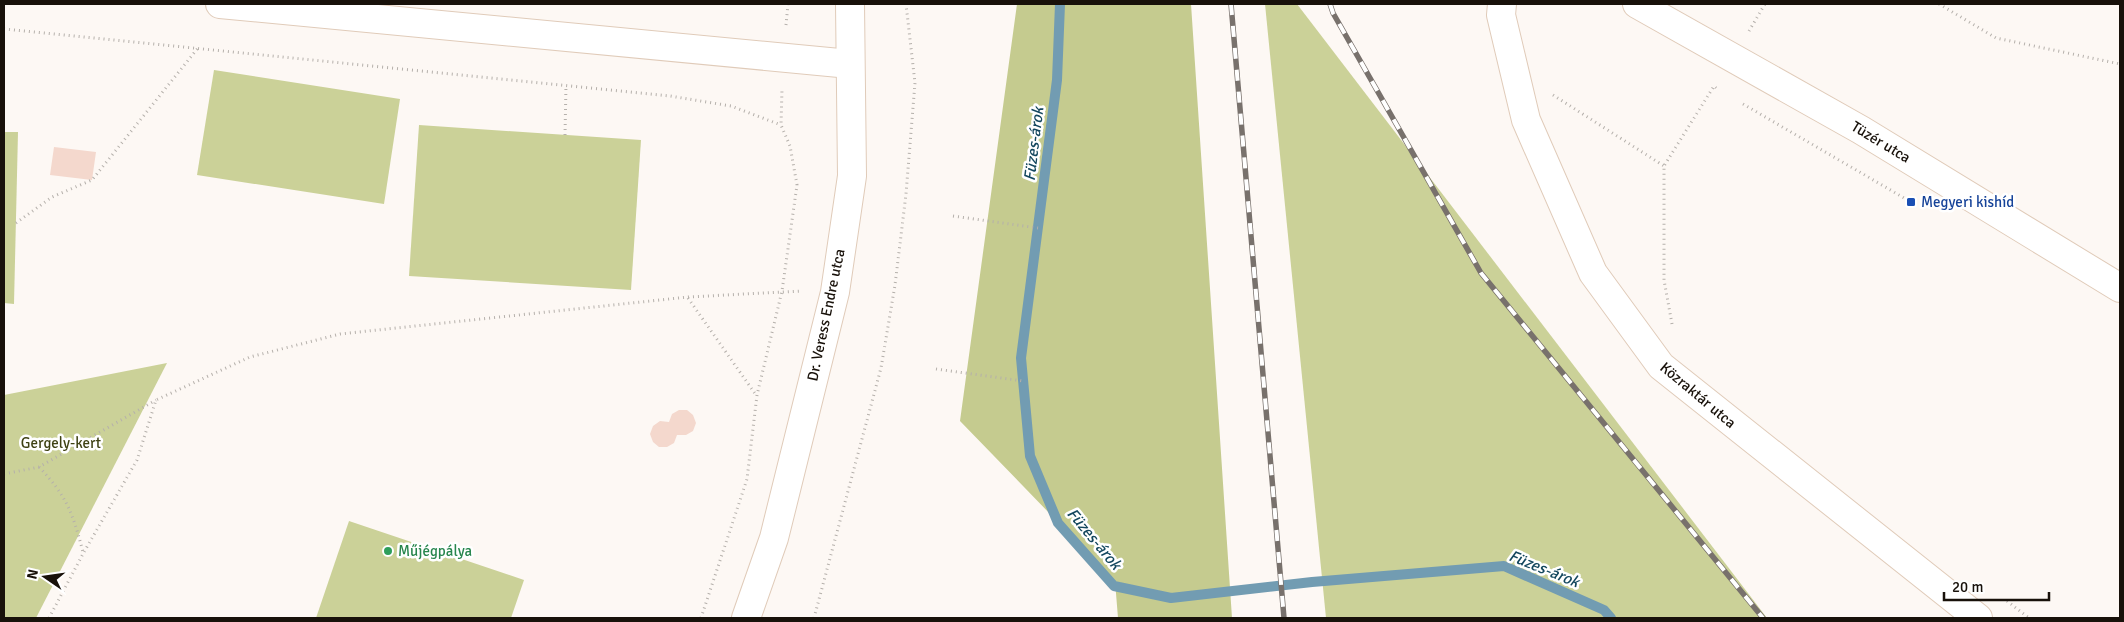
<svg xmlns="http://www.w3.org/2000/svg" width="2124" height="622" font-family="Signika,sans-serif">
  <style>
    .green { fill: #cbd198 }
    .forest { fill: #c5cb8f }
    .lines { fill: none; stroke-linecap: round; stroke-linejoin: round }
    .stream { stroke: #729cb2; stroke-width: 10 }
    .building { fill: #f4d8cd }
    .minor-casing { stroke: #e0cbb9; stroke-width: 30 }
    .path { stroke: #b5b0ab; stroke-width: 3; stroke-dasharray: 1 4; stroke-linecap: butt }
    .minor { stroke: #fff; stroke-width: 28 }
    .rail-casing { stroke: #78716c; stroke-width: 5.5 }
    .rail { stroke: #fff; stroke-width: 4; stroke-dasharray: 11; stroke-linecap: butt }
    .transit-dot { fill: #1a4fb4; stroke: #fff; stroke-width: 2 }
    .leisure-dot { fill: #2e9e5b; stroke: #fff; stroke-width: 2 }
    .labels { text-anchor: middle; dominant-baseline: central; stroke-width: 5; stroke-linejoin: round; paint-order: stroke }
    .street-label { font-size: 15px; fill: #18110a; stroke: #fff }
    .transit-label { font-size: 15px; fill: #164399; stroke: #fff; text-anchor: start }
    .park-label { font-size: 15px; fill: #3e4113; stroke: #fff }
    .leisure-label { font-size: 15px; fill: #27864d; stroke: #fff; text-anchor: start }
    .water-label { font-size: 16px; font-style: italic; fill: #14475e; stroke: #fff }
  </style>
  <rect width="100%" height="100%" fill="#fdf8f4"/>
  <g class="green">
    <polygon points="1265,4 1297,4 1767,618 1326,618"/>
    <polygon points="214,70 400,99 384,204 197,175"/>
    <polygon points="419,125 641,140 631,290 409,276"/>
    <polygon points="4,132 18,132 14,304 4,303"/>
    <polygon points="167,363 36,618 4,618 4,395"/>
    <polygon points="349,521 524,580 511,618 316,618"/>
  </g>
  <polygon class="forest" points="1017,4 1191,4 1232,618 1118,618 1115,581 960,421"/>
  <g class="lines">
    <polyline class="stream" points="1060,4 1057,80 1021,358 1030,456 1058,523 1114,586 1171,598 1312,582 1504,566 1604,610 1611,618"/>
  </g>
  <g class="building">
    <polygon points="54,147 96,152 92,180 50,175"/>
    <polygon points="679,410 687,410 693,415 696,423 693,431 686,435 677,435 674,443 667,447 659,447 653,442 650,434 653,426 660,421 669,422 672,414"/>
  </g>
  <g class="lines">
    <g class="minor-casing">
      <g id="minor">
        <polyline points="220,4 850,64"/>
        <polyline points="1502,4 1501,15 1526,120 1593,273 1661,366 1978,618"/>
        <polyline points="1637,4 1861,130 2120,288"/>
        <polyline points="746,618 774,538 835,292 852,176 850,4"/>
      </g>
    </g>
    <g class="path">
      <polyline points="1939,4 1996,38 2120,64"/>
      <polyline points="786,25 788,4"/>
      <polyline points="4,29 670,96 731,106 781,125"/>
      <polyline points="1749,31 1765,4"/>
      <polyline points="1553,95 1664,166"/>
      <polyline points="1743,104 1911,202"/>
      <polyline points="565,135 566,85"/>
      <polyline points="953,216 1038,228"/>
      <polyline points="16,223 52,197 92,180 198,48"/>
      <polyline points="688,298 756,395"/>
      <polyline points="1672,324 1664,280 1664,166 1714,86 1716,88"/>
      <polyline points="936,369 1023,381"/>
      <path d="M 39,467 C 67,496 73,514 83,552"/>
      <polyline points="4,474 39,467 156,400"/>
      <polyline points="2007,601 2029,618"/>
      <polyline points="49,618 84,552 137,460 156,400 250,357 340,334 688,297 802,291"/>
      <polyline points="701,618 747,479 757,395 782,291 797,185 790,146 781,125 782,89"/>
      <polyline points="814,618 881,368 895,285 906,194 915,83 906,4"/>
    </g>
    <use href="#minor" class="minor"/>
    <g class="rail-casing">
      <g id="rail">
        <polyline points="1231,4 1284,618"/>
        <polyline points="1330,4 1333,13 1481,273 1763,618"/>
      </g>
    </g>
    <use href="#rail" class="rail"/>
  </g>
  <rect class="transit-dot" x="1906" y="197" width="10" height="10" rx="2.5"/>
  <circle class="leisure-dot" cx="388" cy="551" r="5"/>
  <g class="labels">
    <g class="street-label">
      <text transform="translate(1881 142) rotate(31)">Tüzér utca</text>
      <text transform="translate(826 315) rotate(-78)">Dr. Veress Endre utca</text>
      <text transform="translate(1698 395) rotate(40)">Közraktár utca</text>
    </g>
    <g class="transit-label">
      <text x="1921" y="202">Megyeri kishíd</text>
    </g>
    <g class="park-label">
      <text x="61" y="443">Gergely-kert</text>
    </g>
    <g class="leisure-label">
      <text x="398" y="551">Műjégpálya</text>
    </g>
    <g class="water-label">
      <text transform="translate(1034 144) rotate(-83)">Füzes-árok</text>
      <text transform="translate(1094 539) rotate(50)">Füzes-árok</text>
      <text transform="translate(1544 569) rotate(22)">Füzes-árok</text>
    </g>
  </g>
  <rect width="2124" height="622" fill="none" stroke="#18110a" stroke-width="10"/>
  <g transform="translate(45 577) rotate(283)" stroke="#ffffff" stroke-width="4" paint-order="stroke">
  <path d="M0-4L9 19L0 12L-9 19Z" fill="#18110a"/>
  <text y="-8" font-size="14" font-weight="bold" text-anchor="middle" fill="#18110a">N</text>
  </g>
  <path d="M1944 592v8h105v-8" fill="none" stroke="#18110a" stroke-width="2.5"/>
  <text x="1952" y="592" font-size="15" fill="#18110a" stroke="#ffffff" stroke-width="4" paint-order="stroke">20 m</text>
</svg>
